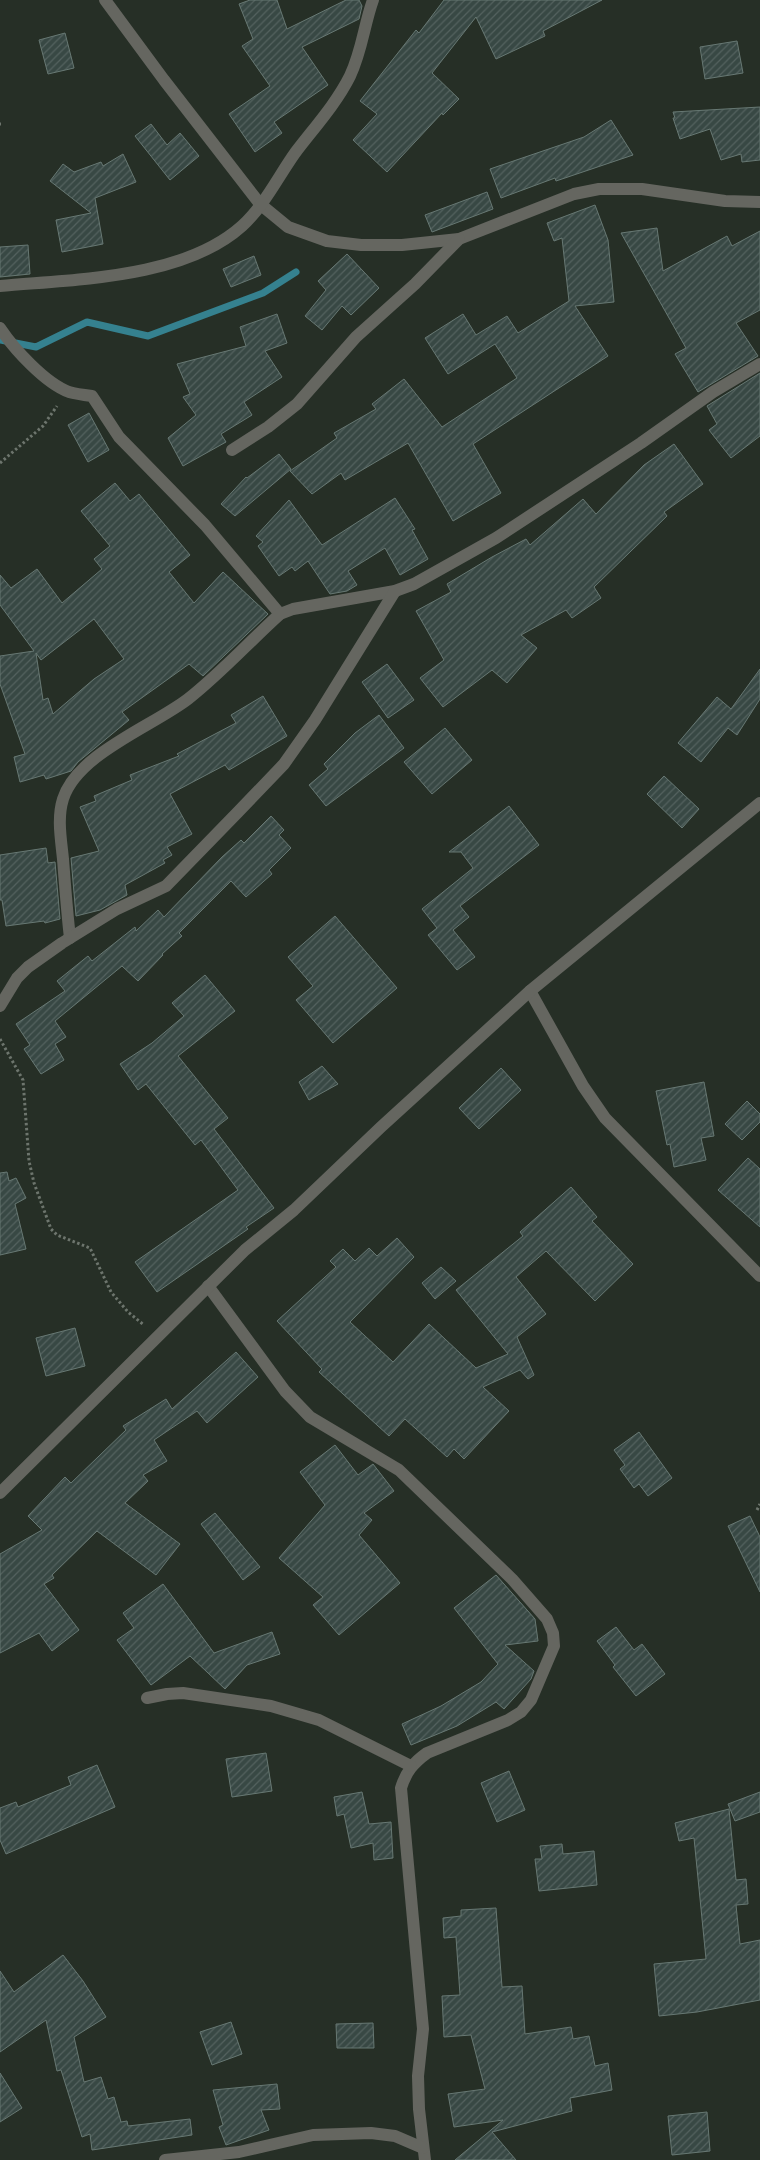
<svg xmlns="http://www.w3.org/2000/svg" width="760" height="2160" font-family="'Crimson Pro',serif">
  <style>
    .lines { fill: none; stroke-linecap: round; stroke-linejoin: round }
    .stream { stroke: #35818f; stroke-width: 7 }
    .building { fill: url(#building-hatch); stroke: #677873; fill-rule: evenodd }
    .path { stroke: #6d756d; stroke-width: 3; stroke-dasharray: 2.5 2.5; stroke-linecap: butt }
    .minor { stroke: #656660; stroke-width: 12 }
  </style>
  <defs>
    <pattern id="building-hatch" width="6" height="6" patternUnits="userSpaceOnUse" patternTransform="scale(1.25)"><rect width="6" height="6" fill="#384844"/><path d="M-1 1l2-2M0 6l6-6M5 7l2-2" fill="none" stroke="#54625f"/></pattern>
  </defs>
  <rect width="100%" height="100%" fill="#262f26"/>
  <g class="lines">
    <polyline class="stream" points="0,340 36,347 87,322 148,336 263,293 296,272"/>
  </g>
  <g class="building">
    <polygon points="250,0 277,0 287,29 346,0 359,0 362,6 359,19 302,47 328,85 274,122 282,133 255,152 229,114 270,86 242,46 253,39 239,4"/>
    <polygon points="444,0 602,0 543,31 545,36 496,59 476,17 432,73 459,99 443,115 442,113 387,172 353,140 377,114 360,101 416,30 419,33"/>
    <polygon points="65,33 74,68 48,74 39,40"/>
    <polygon points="737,41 743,73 705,79 700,47"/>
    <polygon points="760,107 760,160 742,162 741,154 721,160 710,129 680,139 673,118 675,118 673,112"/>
    <polygon points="611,120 633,155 556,181 555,178 501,198 490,169 584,137"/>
    <polygon points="151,124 167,145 180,133 199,156 170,180 135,136"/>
    <polygon points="123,154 136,182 95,198 103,244 62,252 56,220 91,213 50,181 63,164 74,172 101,162 103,166"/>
    <polygon points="487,192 493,209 432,232 425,215"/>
    <polygon points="595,205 608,240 614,302 575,306 608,356 473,444 501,493 453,521 408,443 345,480 341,473 312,494 290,471 337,438 334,433 376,409 372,404 404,379 442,427 517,378 495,344 448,374 425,338 463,314 476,335 507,316 518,333 569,301 562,238 554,241 547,223"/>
    <polygon points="657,228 663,271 727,236 732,246 760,231 760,310 736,323 758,356 698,392 675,354 686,348 621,233"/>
    <polygon points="28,245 30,274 0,277 0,247"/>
    <polygon points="347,254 379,288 351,315 342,306 322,330 305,316 326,290 318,281"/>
    <polygon points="254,256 261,275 231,287 223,269"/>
    <polygon points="277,314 287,343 265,351 282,377 244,402 252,415 221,434 226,442 183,466 168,438 196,415 183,397 190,394 177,364 246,346 240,327"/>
    <polygon points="760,373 760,436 731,458 709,430 717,424 707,406"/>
    <polygon points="89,413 109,450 88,462 68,425"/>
    <polygon points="674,444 703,484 664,512 667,516 594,587 601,598 572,618 566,610 521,635 537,648 507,683 492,670 443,707 420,678 444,660 416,611 451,592 447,584 492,557 526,539 530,545 583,499 596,514 644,465"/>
    <polygon points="279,454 291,469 235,516 221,504 246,477 247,478"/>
    <path d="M 115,483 L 130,501 L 139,494 L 190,555 L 169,572 L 194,603 L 223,572 L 268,614 L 203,676 L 189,664 L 122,712 L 129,720 L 78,762 L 71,771 L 46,779 L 44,775 L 20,782 L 14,757 L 25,754 L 0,684 L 0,656 L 34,651 L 0,605 L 0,575 L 11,588 L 37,569 L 62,603 L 102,569 L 94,559 L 110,546 L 81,511 ZM 94,619 L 124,659 L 94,679 L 53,714 L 48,698 L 43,700 L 36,653 L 41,660 Z"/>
    <polygon points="395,498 415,529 412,530 428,559 400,575 385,548 348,571 357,585 347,591 330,594 308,561 295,571 292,567 279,576 258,546 263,542 256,536 289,500 322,545"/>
    <polygon points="387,664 414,700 388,718 362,682"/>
    <polygon points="760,669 760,699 737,735 728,728 701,762 678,743 717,697 731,709"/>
    <polygon points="263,696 287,736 229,770 225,765 170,794 192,834 167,847 172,855 163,860 165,863 125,885 127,895 100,910 76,916 71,858 99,851 80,807 96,801 94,796 132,780 130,775 179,756 177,754 236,723 231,715"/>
    <polygon points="379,715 404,748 326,806 309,785 328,769 324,764 355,733"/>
    <polygon points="445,728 472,760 432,794 404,762"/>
    <polygon points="664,776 699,809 682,828 647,794"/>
    <polygon points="509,806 539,845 460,906 469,917 453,930 475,957 457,970 428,935 437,928 422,909 473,868 461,852 449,852"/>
    <polygon points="271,816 284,830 279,835 291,848 269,870 272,874 246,897 231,881 179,933 182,936 162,954 163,955 138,981 122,966 55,1021 66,1037 55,1044 64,1060 41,1074 24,1049 30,1045 16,1024 65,991 57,981 88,956 92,961 135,927 136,931 158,910 164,917 222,857 241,840 244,843"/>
    <polygon points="46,848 48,863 55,862 60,919 45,923 44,921 6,926 2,900 0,900 0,855"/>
    <polygon points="335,916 397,988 333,1043 296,1000 313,986 288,957"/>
    <polygon points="205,975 235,1011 178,1056 228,1118 214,1129 274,1208 246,1227 248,1229 157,1292 135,1262 238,1190 201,1140 195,1145 146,1084 138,1090 120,1064 152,1043 184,1016 172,1003"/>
    <polygon points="322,1066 338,1084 309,1100 299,1082"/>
    <polygon points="501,1068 521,1090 479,1129 459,1108"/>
    <polygon points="704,1082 714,1136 701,1138 706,1160 674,1167 670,1144 667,1145 656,1091"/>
    <polygon points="747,1101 760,1114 760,1122 742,1140 725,1124"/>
    <polygon points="748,1158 760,1169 760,1227 718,1190"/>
    <polygon points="7,1172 9,1181 16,1178 26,1198 15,1204 26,1249 0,1255 0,1173"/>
    <polygon points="571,1187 597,1217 592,1221 633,1264 595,1301 546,1251 516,1277 546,1314 517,1337 534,1375 528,1379 520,1370 483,1387 509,1411 464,1459 454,1449 447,1457 405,1419 389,1436 319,1372 322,1369 277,1321 336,1267 330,1261 343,1249 355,1261 369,1248 377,1256 397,1238 414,1257 350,1322 393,1362 429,1324 476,1368 508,1354 456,1290 523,1236 520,1232"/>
    <polygon points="441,1267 456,1281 435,1299 422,1283"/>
    <polygon points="75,1328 85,1366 46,1376 36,1338"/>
    <polygon points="236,1352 258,1377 207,1423 197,1411 154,1440 167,1461 143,1475 148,1481 125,1503 180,1544 156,1575 97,1531 52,1575 54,1578 44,1584 79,1630 52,1651 39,1633 0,1653 0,1554 42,1530 28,1516 65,1477 71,1483 126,1430 123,1426 166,1399 172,1409"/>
    <polygon points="639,1432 672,1478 648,1496 639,1484 634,1488 620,1469 625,1465 614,1450"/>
    <polygon points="335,1445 358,1475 373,1464 394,1491 364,1513 372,1520 359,1535 400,1583 339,1635 313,1605 323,1597 279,1558 325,1505 300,1472"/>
    <polygon points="215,1513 260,1567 243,1580 201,1524"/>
    <polygon points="750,1516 760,1537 760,1592 728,1526"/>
    <polygon points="496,1575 535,1619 538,1641 505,1645 534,1671 531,1679 504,1709 496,1702 457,1726 411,1745 402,1724 441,1706 481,1682 498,1664 454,1608"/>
    <polygon points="163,1584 214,1653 272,1632 280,1654 247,1665 225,1689 190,1656 151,1685 117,1640 134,1628 123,1613"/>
    <polygon points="616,1627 634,1650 642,1644 665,1674 636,1696 613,1667 615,1665 597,1641"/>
    <polygon points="266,1753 272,1791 232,1797 226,1759"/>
    <polygon points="97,1765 115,1807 6,1854 0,1840 0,1808 16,1802 18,1807 71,1785 68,1777"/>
    <polygon points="509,1771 525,1810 497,1822 481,1783"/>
    <polygon points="362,1792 369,1824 391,1822 393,1858 374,1860 373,1843 351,1848 344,1814 337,1816 334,1797"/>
    <polygon points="760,1792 760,1812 735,1821 728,1804"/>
    <polygon points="729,1809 736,1880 746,1879 748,1904 736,1905 740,1944 760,1940 760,2000 697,2012 659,2016 654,1964 706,1959 694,1838 679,1841 675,1823"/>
    <polygon points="562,1844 563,1854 594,1851 597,1885 539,1891 535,1859 542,1859 540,1846"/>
    <polygon points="496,1908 502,1987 522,1986 525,2034 571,2027 573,2039 589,2036 595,2066 608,2063 612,2090 570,2098 572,2111 492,2132 516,2160 455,2160 503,2120 454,2127 448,2094 485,2089 471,2035 444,2037 442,1996 460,1995 456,1937 444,1938 443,1918 461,1916 461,1910"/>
    <polygon points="63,1955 83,1981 106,2017 74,2037 84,2082 101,2077 108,2099 114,2097 121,2122 127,2121 128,2126 190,2119 192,2135 92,2150 90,2134 82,2137 61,2070 57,2071 46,2020 0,2052 0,1971 14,1992"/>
    <polygon points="231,2022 242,2054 212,2065 200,2032"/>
    <polygon points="373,2023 374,2048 337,2048 336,2024"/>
    <polygon points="0,2073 22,2108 0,2122"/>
    <polygon points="277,2084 280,2109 261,2110 269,2130 226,2145 219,2127 223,2125 213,2090"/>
    <polygon points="707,2112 710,2151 672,2155 668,2116"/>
  </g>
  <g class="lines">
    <g class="path">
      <polyline points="0,124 1,124"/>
      <polyline points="0,463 43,426 57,406"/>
      <polyline points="0,1039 23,1080 29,1161 34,1183 51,1229 57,1235 90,1248 111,1292 128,1312 144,1325"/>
      <polyline points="757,1510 760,1504"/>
    </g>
    <g class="minor">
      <polyline points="105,0 164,80 260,204 288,227 327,241 361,245 402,245 459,239 574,194 599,189 642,189 725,201 760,202"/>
      <path d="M 0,286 C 75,279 183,279 242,226 C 264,206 278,177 295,153 C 314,128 336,104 350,76 C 362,51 364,25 373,0"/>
      <path d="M 0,328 C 14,349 45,383 69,392 C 76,394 84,395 92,396 L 119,437 L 205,525 L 280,614"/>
      <polyline points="232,450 268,427 297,404 356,337 415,284 459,239"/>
      <path d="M 70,938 C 67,912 65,885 63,859 C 61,839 57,818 63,799 C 77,754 153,726 188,699 C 220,674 250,641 280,614 L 293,609 L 395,591 L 414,584 L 496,538 L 641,443 L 713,392 L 760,364"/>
      <polyline points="530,991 583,1086 605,1118 760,1276"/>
      <polyline points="0,1006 17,978 28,967 62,943 117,909 166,886 238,812 284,764 315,720 395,591"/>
      <path d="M 208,1286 L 285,1391 L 310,1417 L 399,1470 L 512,1579 L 547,1619 L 553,1633 L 554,1646 L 531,1700 L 521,1712 L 508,1720 L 427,1753 C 413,1763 406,1772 401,1788 L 423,2029 L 418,2076 L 419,2109 L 425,2160"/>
      <polyline points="0,1493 245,1250 294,1210 381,1127 530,991 760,803"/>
      <polyline points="147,1698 167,1694 183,1693 271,1706 319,1720 411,1766"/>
      <polyline points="165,2160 239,2152 313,2135 371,2133 395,2136 423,2148"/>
    </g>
  </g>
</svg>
